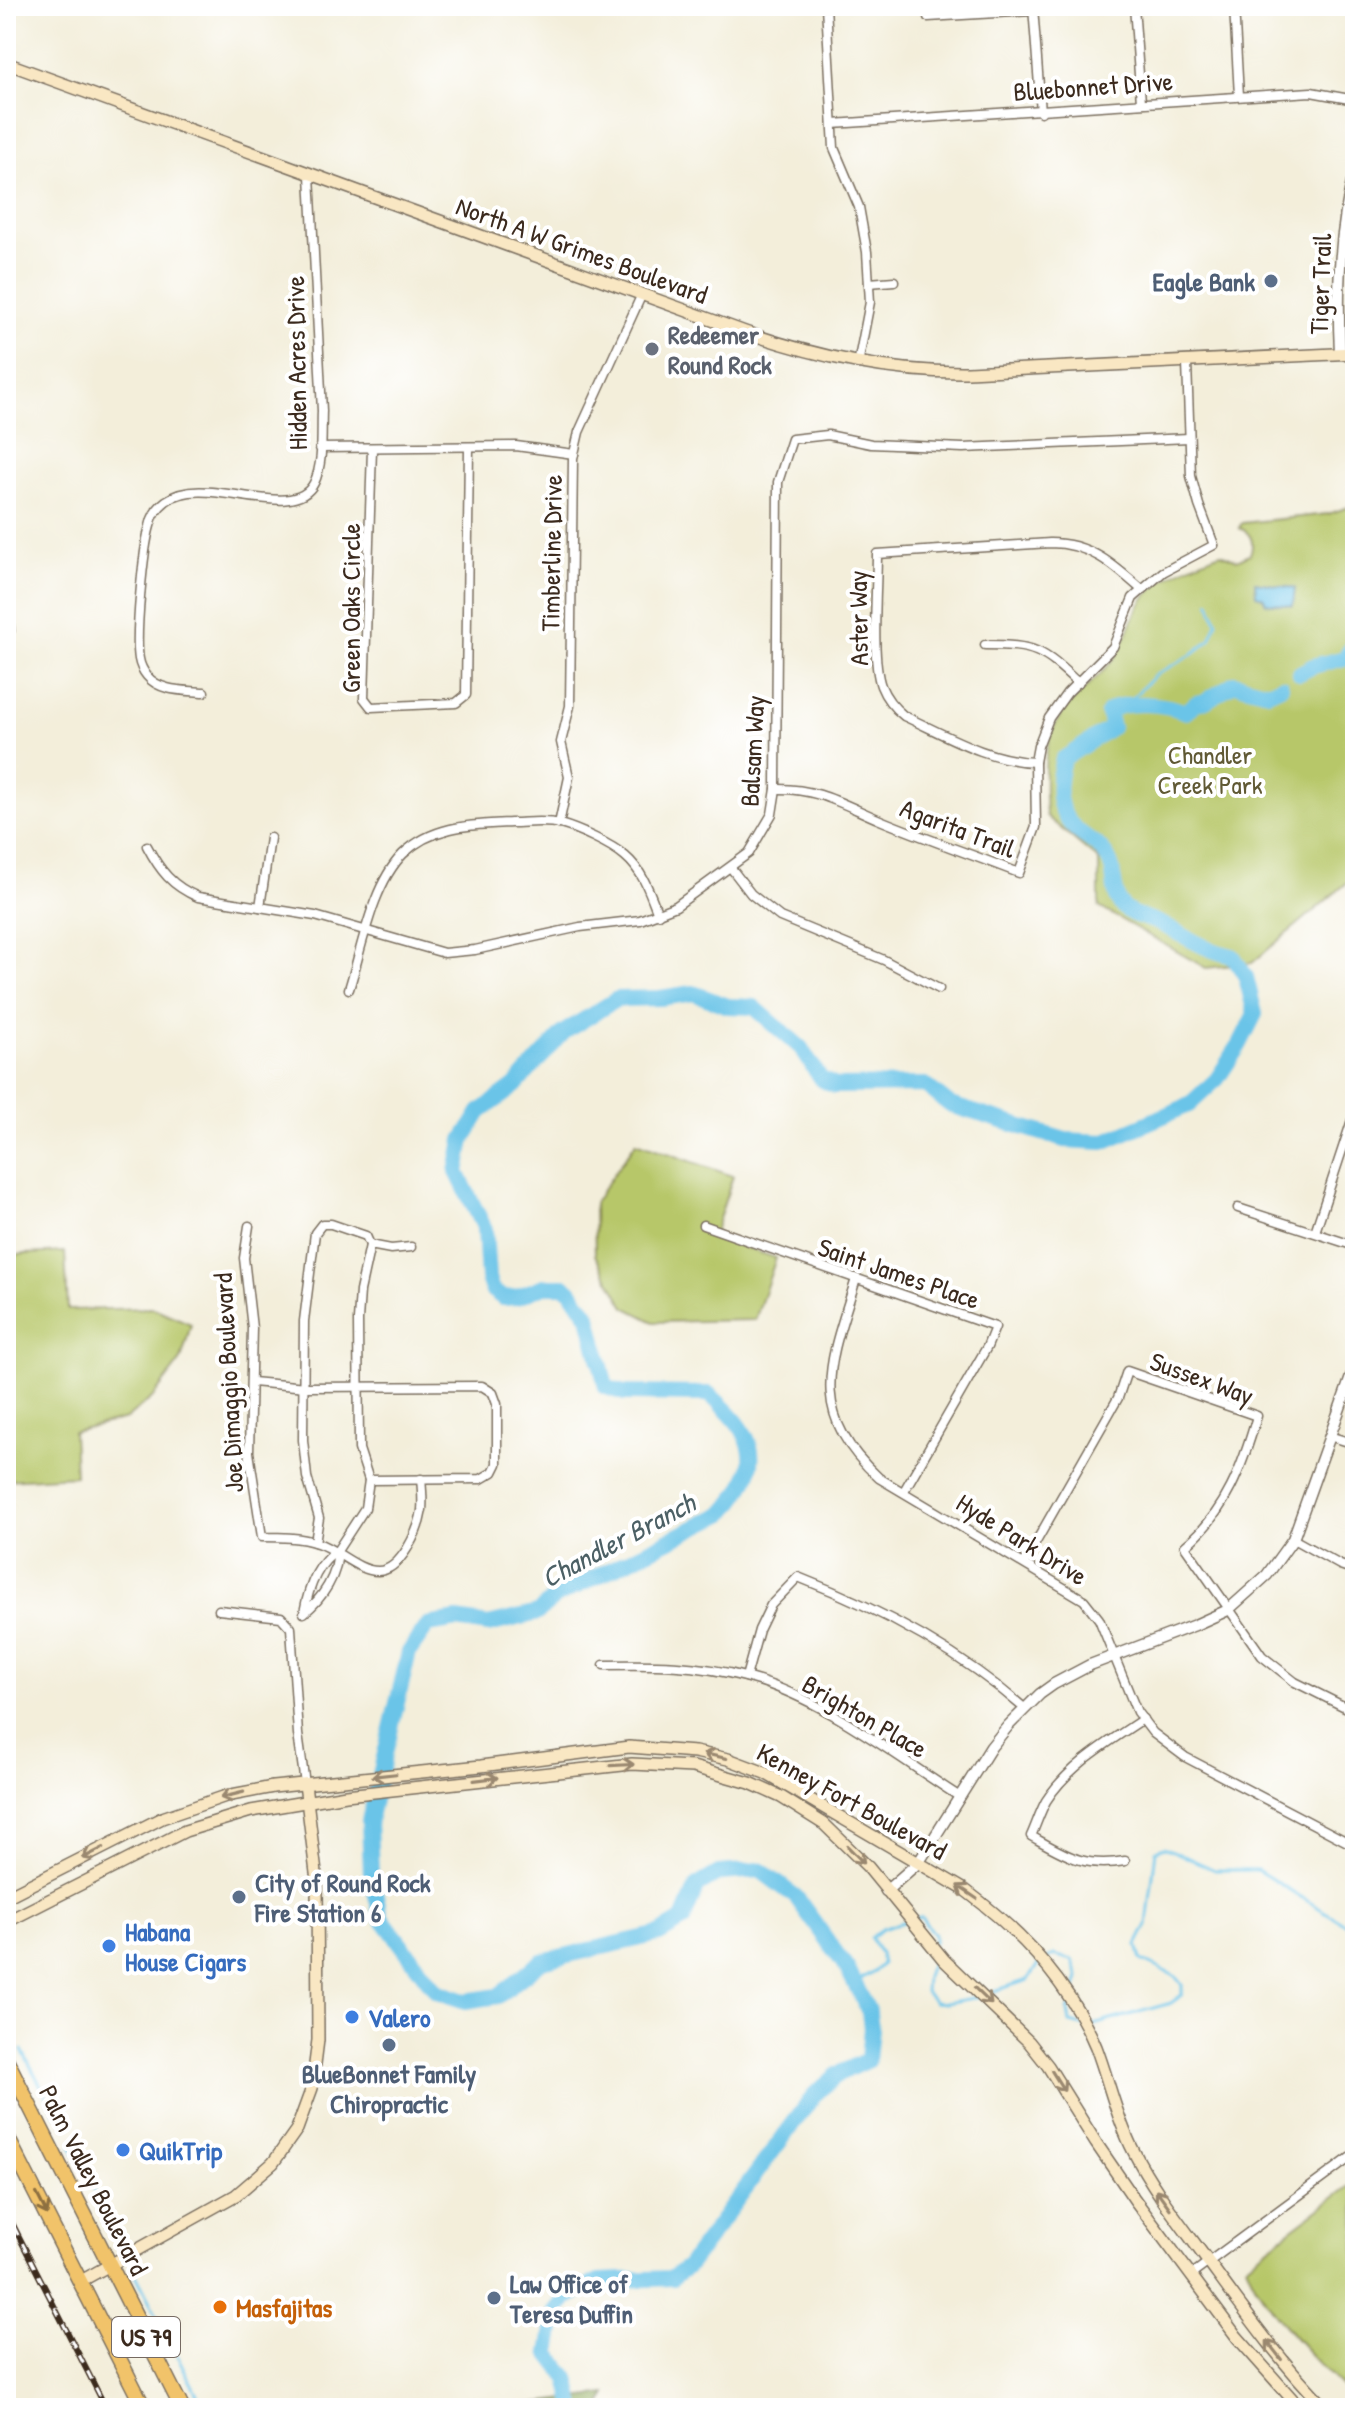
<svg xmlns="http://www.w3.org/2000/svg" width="1361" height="2414" font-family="'Patrick Hand',sans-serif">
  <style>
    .green { fill: #b7c769; stroke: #797844; stroke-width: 2 }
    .forest { fill: #91ac5d; stroke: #666b3e; stroke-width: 2 }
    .water { fill: #6bc4e8; stroke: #537783; stroke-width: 2 }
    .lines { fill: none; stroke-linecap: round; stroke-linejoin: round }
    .stream { stroke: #6bc4e8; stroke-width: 3 }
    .river { stroke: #6bc4e8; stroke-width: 16 }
    .minor-casing { stroke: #7b6f60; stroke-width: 11 }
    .tertiary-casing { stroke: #7b6f60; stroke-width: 13 }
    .secondary-casing { stroke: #7b6f60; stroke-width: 14 }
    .trunk-casing { stroke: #7b6f60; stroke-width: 17 }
    .minor { stroke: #fff; stroke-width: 8 }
    .tertiary { stroke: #fff; stroke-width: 10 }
    .secondary { stroke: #f9e7c3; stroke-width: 11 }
    .trunk { stroke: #f1c36a; stroke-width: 14 }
    .rail-casing { stroke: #3b2a1e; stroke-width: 6 }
    .rail { stroke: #fff; stroke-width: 3; stroke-dasharray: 9; stroke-linecap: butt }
    .oneway { stroke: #9a8870 }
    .oneway2 { stroke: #8d6f40 }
    .service-dot { fill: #5c6f8a; stroke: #fff; stroke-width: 3 }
    .worship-dot { fill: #6b7280; stroke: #fff; stroke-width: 3 }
    .shop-dot { fill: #3f7fe0; stroke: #fff; stroke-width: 3 }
    .food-dot { fill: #e8710a; stroke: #fff; stroke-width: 3 }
    .labels { text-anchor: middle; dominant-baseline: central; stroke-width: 8; stroke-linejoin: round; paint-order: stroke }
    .shield { fill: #fff; stroke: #766a62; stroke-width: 2 }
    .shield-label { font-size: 24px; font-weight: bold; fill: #3b2a1e }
    .street-label { font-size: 26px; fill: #3b2a1e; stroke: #fff }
    .service-label { font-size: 26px; font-weight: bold; fill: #4e5e75; stroke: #fff; text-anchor: start }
    .worship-label { font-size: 26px; font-weight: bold; fill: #5b616d; stroke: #fff; text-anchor: start }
    .park-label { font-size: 26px; fill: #605934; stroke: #fff }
    .shop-label { font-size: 26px; font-weight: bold; fill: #366cbe; stroke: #fff; text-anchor: start }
    .food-label { font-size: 26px; font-weight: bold; fill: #c56008; stroke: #fff; text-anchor: start }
    .water-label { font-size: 28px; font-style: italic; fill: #4c6065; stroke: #fff }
  </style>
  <rect width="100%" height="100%" fill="#fff"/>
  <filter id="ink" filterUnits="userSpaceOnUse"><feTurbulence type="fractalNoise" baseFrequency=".0125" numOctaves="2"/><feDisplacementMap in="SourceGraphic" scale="16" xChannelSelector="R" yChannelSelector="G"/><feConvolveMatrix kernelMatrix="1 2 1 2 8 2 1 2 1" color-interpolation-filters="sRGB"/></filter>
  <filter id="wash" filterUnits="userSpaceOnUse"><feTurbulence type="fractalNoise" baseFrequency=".006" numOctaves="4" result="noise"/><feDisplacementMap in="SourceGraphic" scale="32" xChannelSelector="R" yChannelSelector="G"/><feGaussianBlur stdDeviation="1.8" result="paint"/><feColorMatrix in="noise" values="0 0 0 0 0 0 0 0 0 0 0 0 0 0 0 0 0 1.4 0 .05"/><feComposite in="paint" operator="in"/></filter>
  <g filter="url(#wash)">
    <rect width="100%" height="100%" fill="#f3eeda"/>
    <g class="green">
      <path d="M 1355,505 L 1355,876 L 1252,963 L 1206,968 L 1099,907 L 1099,860 L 1046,816 C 1044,776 1040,736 1069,705 C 1084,688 1103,674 1116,656 C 1126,641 1129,626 1137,611 C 1151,580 1186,567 1215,555 L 1221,553 L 1237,560 L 1250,554 C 1255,542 1251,532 1239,528 L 1242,523 L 1328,514 Z"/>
      <polygon points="636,1142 733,1176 713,1237 776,1258 755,1320 654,1322 625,1307 595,1255 594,1203"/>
      <polygon points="65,1252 68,1310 154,1308 191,1324 181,1360 153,1397 126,1419 73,1432 75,1476 6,1480 6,1255"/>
      <path d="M 1355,2182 L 1355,2400 C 1320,2365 1262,2309 1246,2264 Z"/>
    </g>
    <polygon class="forest" points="607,2394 600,2408 522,2408 520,2405"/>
    <polygon class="water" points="1255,582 1295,588 1293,606 1266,603 1263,597 1256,595"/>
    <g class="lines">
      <g class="stream">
        <polyline points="1125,705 1154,676 1191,655 1210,640 1217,622 1210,602"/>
        <polyline points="915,1918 921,1917 934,1935 934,1943"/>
        <polyline points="934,1954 926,1976 925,1992 934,2002 946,2003 978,1997"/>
        <polyline points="1045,1961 1054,1955 1072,1960 1079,1978 1073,1997"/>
        <path d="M 856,1984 C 863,1975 875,1973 882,1964 L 880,1954 L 871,1938 L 882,1929 L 908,1920"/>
        <polyline points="985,1994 1028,1980 1038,1964"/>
        <polyline points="1071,2004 1068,2011 1070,2023 1082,2026"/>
        <polyline points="6,2017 9,2023"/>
        <polyline points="1090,2026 1171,2003 1182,1995 1182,1985 1175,1976 1141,1960 1137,1945 1147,1925 1156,1850 1164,1847 1215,1870 1257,1870 1355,1930"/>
        <polyline points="22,2050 57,2116"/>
        <polyline points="71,2146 118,2237"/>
        <polyline points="136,2275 204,2408"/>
      </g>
      <g class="river">
        <polyline points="1300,673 1313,666 1345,658 1355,642"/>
        <path d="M 575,2408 L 568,2378 L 549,2353 L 556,2311 L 567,2298 L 599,2281 L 672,2278 L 688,2266 L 815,2094 L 838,2074 L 868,2060 L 871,2028 L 869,2012 L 847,1968 L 796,1897 L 760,1870 L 719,1873 L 697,1886 L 683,1920 L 659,1934 L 542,1961 L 498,1996 L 465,2001 L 436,1991 L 381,1917 L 371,1874 L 369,1821 L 409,1652 L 428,1625 L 457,1620 L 488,1625 L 538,1613 L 555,1597 L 724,1513 C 768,1462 756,1435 709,1394 L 624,1393 L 606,1387 L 589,1316 L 570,1290 L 564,1286 L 544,1286 L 517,1297 L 503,1298 L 492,1290 L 488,1278 L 485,1229 L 457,1172 L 463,1140 L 480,1112 L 515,1086 L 564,1032 L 617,999 L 660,998 L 693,993 L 728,1006 L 754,1007 L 801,1048 L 821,1079 L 835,1086 L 925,1085 L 950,1105 L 1065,1140 L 1103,1142 L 1189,1105 L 1217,1079 L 1240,1044 L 1255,1014 L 1246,977 L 1233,956 C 1206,951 1186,936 1161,924 C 1147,917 1128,917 1119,902 C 1112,890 1116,872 1109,860 C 1103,847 1089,840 1078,831 C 1055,813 1056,786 1063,759 L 1112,727 L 1108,712 C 1124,699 1167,704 1186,712 L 1196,703 L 1206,701 L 1234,683 L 1268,692 L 1281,686"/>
      </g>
    </g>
  </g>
  <g filter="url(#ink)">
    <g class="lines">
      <g class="minor-casing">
        <g id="minor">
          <polyline points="826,6 834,148 859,207 867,252 870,302 858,364"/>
          <polyline points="927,6 928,17 1033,11"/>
          <polyline points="1134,6 1141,102"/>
          <polyline points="1234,6 1239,96"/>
          <polyline points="1033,7 1041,112"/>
          <polyline points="833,124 1311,92 1355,100"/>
          <polyline points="869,283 894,281"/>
          <polyline points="320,448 516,446 574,454"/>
          <polyline points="372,449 364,698 371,707 456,703 466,695 469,447"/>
          <polyline points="6,567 10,631 6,631"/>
          <path d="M 985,645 C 1035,645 1042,649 1078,683"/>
          <path d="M 204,692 C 185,690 160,692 147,676 C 143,671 140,665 139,659 C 135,636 143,550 150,526 C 152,516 158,507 166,501 C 204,471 293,525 314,483 C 324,463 321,432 322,411 L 310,175"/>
          <path d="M 1035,762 C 988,761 946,735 904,716 C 894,708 886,699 881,686 C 871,659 877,586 877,554 L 1050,543 C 1090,543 1114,565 1142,590"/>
          <path d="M 776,789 C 818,788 842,804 880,820 C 926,839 973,855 1019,873 L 1036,827 L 1035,762 L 1038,746 L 1049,718 L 1067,693 L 1113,647 L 1133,598 L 1163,572 L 1214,545 L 1199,505 L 1191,476 L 1187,363"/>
          <polyline points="559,824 569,777 561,742 570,706 573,458 579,432 642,294"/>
          <path d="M 147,846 C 160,871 172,886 198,897 L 315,916 L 444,953 L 475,950 L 580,927 L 640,920 L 676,906 L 749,853 L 772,814 L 776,789 L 778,482 L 792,439 L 828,435 L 871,444 L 963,448 L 1189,438"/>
          <polyline points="731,868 751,894 780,917 884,960 939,989"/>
          <polyline points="260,907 270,838"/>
          <path d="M 349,989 C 362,948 372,885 403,854 C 433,825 471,825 511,823 C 527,823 545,820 560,824 C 578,829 611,844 625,856 C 643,871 650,893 658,914"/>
          <polyline points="1238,1208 1355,1246"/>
          <polyline points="703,1225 995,1327 987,1347 904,1491"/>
          <path d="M 249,1226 L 244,1258 L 252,1328 L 249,1452 L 262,1537 C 280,1537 300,1537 317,1543 C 337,1549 357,1571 378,1571 C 401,1571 419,1530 422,1510 C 423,1500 422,1489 421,1479"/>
          <polyline points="1315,1232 1355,1111"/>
          <polyline points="370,1245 391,1249 411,1247"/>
          <path d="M 856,1279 C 830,1362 806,1411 879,1478 L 1084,1600 L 1099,1619 L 1137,1712 L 1153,1733 L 1185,1757 L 1355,1846"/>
          <polyline points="252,1382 306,1387 482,1386 493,1393 497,1404 497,1464 493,1472 481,1479 369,1480"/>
          <polyline points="1329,1436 1355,1444"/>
          <polyline points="1293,1539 1340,1565 1355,1570"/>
          <polyline points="315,1542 319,1518 307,1477 303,1440 304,1321 315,1233 322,1224 331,1224 366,1236 370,1245 360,1291 358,1320 359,1449 369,1480 365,1508 337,1551"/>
          <path d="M 337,1551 C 339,1574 322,1599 304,1613 C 308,1590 317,1563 337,1551 Z"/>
          <path d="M 1024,1563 L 1118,1398 L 1127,1371 L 1257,1416 C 1243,1465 1226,1513 1185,1546 L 1262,1656 L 1295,1682 L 1355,1712"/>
          <polyline points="219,1610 281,1617 291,1628 298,1734 305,1784"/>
          <path d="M 604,1665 C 651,1664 698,1664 745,1677 C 820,1696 894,1755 960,1797"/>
          <path d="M 746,1677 L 759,1630 L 771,1605 L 798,1577 C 880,1609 958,1650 1024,1708"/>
          <path d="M 1125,1861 C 1083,1868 1067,1856 1031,1836 C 1036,1825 1040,1812 1046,1801 C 1069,1765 1109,1742 1143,1719"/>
          <polyline points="1191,2275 1355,2154"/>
        </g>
      </g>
      <g class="tertiary-casing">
        <g id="tertiary">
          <path d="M 1340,353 C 1337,290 1339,231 1355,170"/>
          <polyline points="886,1891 919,1862 991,1747 1008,1726 1040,1694 1054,1684 1090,1665 1195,1625 1228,1610 1267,1575 1293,1539 1355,1366"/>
        </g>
      </g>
      <g class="secondary-casing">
        <g id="secondary">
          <path d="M 6,63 L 745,332 C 818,357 890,373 968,372 L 1355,353"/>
          <path d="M 6,1897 L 162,1818 L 226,1796 L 273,1787 L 481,1766 L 629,1747 L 695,1752 L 728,1759 L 765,1773 L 965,1890 C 1020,1931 1069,1982 1096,2047 C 1109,2081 1116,2117 1133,2150 C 1152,2188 1179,2222 1204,2256 C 1243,2309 1280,2362 1326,2408"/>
          <polyline points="6,1922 185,1831 251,1811 346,1795 632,1764 693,1767 750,1783 781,1797 824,1824 868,1867 944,1960 1029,2042 1048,2066 1096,2143 1135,2200 1237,2337 1300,2408"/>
          <polyline points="81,2281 236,2195 273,2163 297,2129 312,2088 318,2040 317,1881 305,1784"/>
        </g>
      </g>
      <g class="trunk-casing">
        <g id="trunk">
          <polyline points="6,2059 182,2408"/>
          <polyline points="6,2135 144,2408"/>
        </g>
      </g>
      <use href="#minor" class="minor"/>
      <use href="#tertiary" class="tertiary"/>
      <use href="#secondary" class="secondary"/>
      <use href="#trunk" class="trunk"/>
      <g class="rail-casing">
        <polyline id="rail" points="6,2211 106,2408"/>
      </g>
      <use href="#rail" class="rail"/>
    </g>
    <defs><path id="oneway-shaft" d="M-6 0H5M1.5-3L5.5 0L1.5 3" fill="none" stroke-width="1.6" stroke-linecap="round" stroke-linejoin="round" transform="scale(2)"/></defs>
    <g class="oneway">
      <use href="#oneway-shaft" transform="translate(715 1756) rotate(-168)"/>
      <use href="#oneway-shaft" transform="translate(622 1765) rotate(-3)"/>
      <use href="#oneway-shaft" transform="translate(384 1775) rotate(174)"/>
      <use href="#oneway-shaft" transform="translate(486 1779) rotate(-7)"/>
      <use href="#oneway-shaft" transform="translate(232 1795) rotate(166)"/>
      <use href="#oneway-shaft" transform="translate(93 1853) rotate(153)"/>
      <use href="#oneway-shaft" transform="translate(856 1855) rotate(46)"/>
      <use href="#oneway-shaft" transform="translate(967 1892) rotate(-146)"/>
      <use href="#oneway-shaft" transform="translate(983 1996) rotate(44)"/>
      <use href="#oneway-shaft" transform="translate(1058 2081) rotate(58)"/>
      <use href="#oneway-shaft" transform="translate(1163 2199) rotate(-126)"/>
      <use href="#oneway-shaft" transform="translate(1274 2350) rotate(-128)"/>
    </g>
    <use class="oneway2" href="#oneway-shaft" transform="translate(42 2204) rotate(63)"/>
  </g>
  <g class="service-dot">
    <circle cx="1271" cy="281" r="8"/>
    <circle cx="239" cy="1897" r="8"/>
    <circle cx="389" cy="2045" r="8"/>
    <circle cx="494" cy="2298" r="8"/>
  </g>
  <circle class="worship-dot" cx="652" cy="349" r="8"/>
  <g class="shop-dot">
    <circle cx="109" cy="1946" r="8"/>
    <circle cx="352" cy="2017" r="8"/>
    <circle cx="123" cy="2150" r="8"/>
  </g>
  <circle class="food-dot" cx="220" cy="2307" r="8"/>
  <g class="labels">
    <rect class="shield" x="112" y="2317" width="68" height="40" rx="6"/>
    <g class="shield-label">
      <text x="146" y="2337">US 79</text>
    </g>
    <g class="street-label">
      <text transform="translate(1093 86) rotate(-4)">Bluebonnet Drive</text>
      <text transform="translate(582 250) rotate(20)">North A W Grimes Boulevard</text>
      <text transform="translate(1320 284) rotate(-88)">Tiger Trail</text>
      <text transform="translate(296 363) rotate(-91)">Hidden Acres Drive</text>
      <text transform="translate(551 553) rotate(-89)">Timberline Drive</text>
      <text transform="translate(350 608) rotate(-90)">Green Oaks Circle</text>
      <text transform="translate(858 618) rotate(-91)">Aster Way</text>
      <text transform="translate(752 751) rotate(-87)">Balsam Way</text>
      <text transform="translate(958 828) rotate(21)">Agarita Trail</text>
      <text transform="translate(899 1273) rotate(19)">Saint James Place</text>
      <text transform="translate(1202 1378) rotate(20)">Sussex Way</text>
      <text transform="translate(228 1383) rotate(-93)">Joe Dimaggio Boulevard</text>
      <text transform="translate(1022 1539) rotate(32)">Hyde Park Drive</text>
      <text transform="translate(865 1716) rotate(30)">Brighton Place</text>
      <text transform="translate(852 1801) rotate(29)">Kenney Fort Boulevard</text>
      <text transform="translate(94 2180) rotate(63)">Palm Valley Boulevard</text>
    </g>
    <g class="service-label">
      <text x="1255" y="281" text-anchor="end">Eagle Bank</text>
      <text x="255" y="1882">City of Round Rock<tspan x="255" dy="30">Fire Station 6</tspan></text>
      <text x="389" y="2073" text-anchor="middle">BlueBonnet Family<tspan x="389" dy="30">Chiropractic</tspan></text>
      <text x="510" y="2283">Law Office of<tspan x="510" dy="30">Teresa Duffin</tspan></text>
    </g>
    <g class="worship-label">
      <text x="668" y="334">Redeemer<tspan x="668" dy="30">Round Rock</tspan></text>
    </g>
    <g class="park-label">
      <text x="1210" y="754">Chandler<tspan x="1210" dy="30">Creek Park</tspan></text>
    </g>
    <g class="shop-label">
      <text x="125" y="1931">Habana<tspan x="125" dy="30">House Cigars</tspan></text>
      <text x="368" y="2017">Valero</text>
      <text x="139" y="2150">QuikTrip</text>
    </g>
    <g class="food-label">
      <text x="236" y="2307">Masfajitas</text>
    </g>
    <g class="water-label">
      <text transform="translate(618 1540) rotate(-28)">Chandler Branch</text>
    </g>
  </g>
  <rect width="1361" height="2414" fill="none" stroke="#fff" stroke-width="32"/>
</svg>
